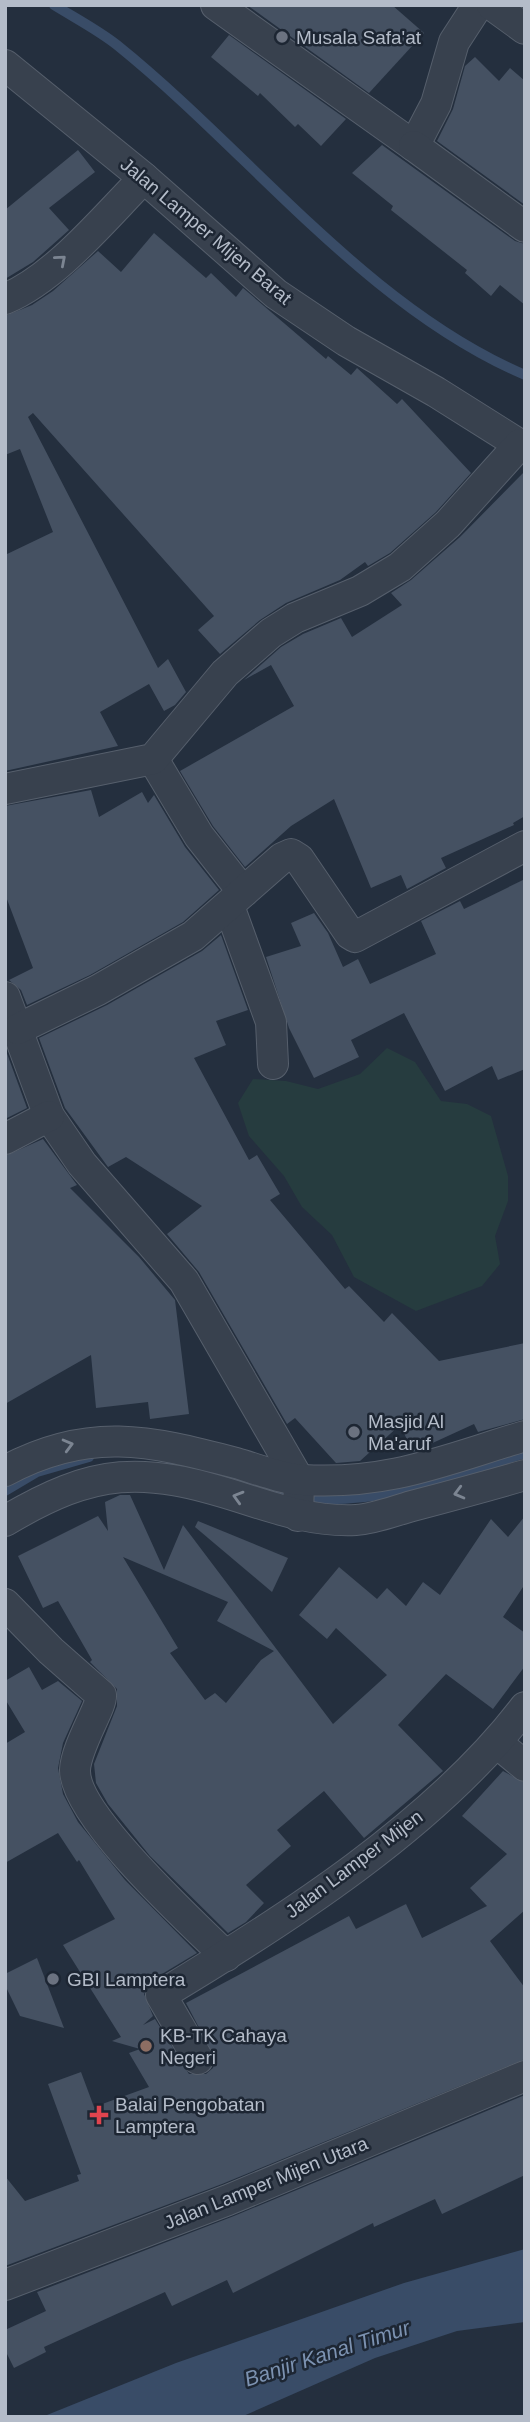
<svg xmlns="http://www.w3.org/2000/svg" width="530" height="2422" font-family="Arial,sans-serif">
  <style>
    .green { fill: #263c3f }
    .water { fill: #394c67 }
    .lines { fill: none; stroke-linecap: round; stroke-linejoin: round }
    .stream { stroke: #394c67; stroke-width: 10 }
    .building { fill: #455162; fill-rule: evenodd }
    .street-casing { stroke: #565f6c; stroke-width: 32 }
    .street { stroke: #38414e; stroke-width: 30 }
    .oneway { stroke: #7c8592 }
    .worship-dot { fill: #6b7280; stroke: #1d2633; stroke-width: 2.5 }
    .education-dot { fill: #8d6e63; stroke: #1d2633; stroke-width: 2.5 }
    .health-dot { fill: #e0444e; stroke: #1d2633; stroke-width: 2.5 }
    .labels { text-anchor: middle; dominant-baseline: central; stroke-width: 5; stroke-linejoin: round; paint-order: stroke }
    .poi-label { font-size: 19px; fill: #b4bcc9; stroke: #1d2633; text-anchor: start }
    .street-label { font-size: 19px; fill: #b4bcc9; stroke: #1d2633 }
    .water-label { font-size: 21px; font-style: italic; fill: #7c92b1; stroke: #1d2633 }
  </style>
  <rect width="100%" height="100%" fill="#242f3e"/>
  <polygon class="green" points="387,1048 415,1062 441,1101 467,1104 491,1116 508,1176 508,1201 495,1236 500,1264 482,1286 416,1311 354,1277 332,1235 302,1207 284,1176 249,1136 238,1103 253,1079 286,1081 318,1089 360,1074"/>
  <polygon class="water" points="525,2249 525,2322 457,2331 375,2358 241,2417 42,2417 176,2363 404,2283"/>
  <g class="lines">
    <g class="stream">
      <path d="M 54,5 C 75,18 98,30 117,45 C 250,152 366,307 525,375"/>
      <path d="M 171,1462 C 211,1473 254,1491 295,1497 C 375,1508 450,1477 525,1453"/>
      <polyline points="5,1491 37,1472 89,1457"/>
    </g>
  </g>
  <g class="building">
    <polygon points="247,5 392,5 424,33 369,93"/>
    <polygon points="229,35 346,119 321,146 298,124 295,127 260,93 258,96 211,57"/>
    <polygon points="475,57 499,81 510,68 525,81 525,205 437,141 453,109 465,66"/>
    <polygon points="382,145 515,241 525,244 525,305 500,285 491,296 465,273 467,270 391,210 393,206 352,173"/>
    <polygon points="78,150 95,172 49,208 69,230 33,262 5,279 5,210"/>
    <polygon points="154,233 206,278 211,273 236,297 243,288 326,359 328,356 351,375 357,368 397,404 402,399 471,473 436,512 390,553 368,566 365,562 340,580 286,603 260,620 220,654 198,630 214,616 33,413 28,417 158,668 168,659 186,692 175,705 164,711 149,684 100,712 118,746 5,771 5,555 53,532 20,449 5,455 5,316 32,305 53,291 98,251 121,272"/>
    <polygon points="525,471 525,816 513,823 514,825 441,858 446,868 407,889 401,875 371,888 334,799 291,826 245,867 213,826 180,771 294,706 271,665 244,680 281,647 303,634 341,618 352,637 402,605 391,593 411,580 460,537"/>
    <polygon points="91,790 99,817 142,792 148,803 154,795 185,847 219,890 183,922 90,975 27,1005 21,990 9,980 33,968 5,894 5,806"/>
    <polygon points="525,879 525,1069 498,1080 492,1066 445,1091 404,1013 351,1040 359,1057 314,1078 289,1028 266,957 301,946 291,923 314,913 328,933 343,967 358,959 370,984 436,954 421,921 460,901 464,909"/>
    <polygon points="221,935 248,1010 216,1021 226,1045 194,1058 249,1160 257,1155 280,1194 270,1200 345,1289 349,1286 384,1322 392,1313 439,1361 525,1343 525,1419 478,1432 474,1424 413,1452 400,1425 360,1461 336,1463 295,1418 287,1424 199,1272 167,1234 202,1206 126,1157 108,1167 65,1108 39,1038 107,1005 202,951"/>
    <polygon points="5,1048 27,1108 5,1119"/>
    <polygon points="43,1139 77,1185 70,1188 139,1257 175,1300 189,1414 150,1419 148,1402 96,1408 91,1355 5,1404 5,1156"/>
    <path d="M 120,1495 L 130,1495 L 164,1570 L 183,1525 L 333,1724 L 387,1675 L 336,1628 L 327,1639 L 299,1615 L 339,1567 L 377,1599 L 387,1588 L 406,1606 L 423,1582 L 440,1595 L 491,1519 L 508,1537 L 525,1516 L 525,1584 L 503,1617 L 525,1633 L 525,1666 L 493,1709 L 446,1674 L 398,1725 L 443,1771 L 364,1838 L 324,1791 L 277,1830 L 291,1846 L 246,1885 L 264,1903 L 246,1922 L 228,1933 L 150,1856 L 108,1804 L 96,1783 L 94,1764 L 117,1706 L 117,1689 L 90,1662 L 92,1660 L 58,1601 L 43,1608 L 18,1556 L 98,1516 L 108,1531 L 105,1502 ZM 123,1557 L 228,1602 L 217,1621 L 274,1651 L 261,1660 L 226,1703 L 215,1693 L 205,1700 L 170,1653 L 178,1648 Z"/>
    <polygon points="198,1521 288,1558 272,1592 195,1527"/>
    <polygon points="29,1667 42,1690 58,1681 82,1701 63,1743 58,1768 63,1794 78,1822 125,1880 197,1953 152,1980 144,1994 153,2016 143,2025 155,2019 189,2074 206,2074 213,2068 215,2058 186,2003 349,1916 356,1929 406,1904 422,1938 487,1906 470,1888 507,1854 462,1816 503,1771 525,1783 525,1910 490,1941 525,1988 525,2059 222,2184 5,2266 5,2176 25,2201 79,2181 77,2175 81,2174 48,2084 81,2072 94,2107 149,2087 129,2053 140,2049 112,2041 121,2037 63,1945 115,1919 79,1860 77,1862 58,1833 5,1863 5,1744 25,1732 5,1699 5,1681"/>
    <polygon points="37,1958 64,2028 20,2016 5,1985 5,1974"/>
    <polygon points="525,2095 525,2175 442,2214 435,2199 374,2227 373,2223 233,2293 227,2280 172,2306 165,2292 44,2347 46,2352 14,2368 5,2350 5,2330 46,2311 37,2292 234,2216"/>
  </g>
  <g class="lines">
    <g class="street-casing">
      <g id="street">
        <polyline points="216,5 414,146 436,104 454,42 478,5"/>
        <polyline points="492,5 525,29"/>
        <polyline points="5,65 144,178 276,294 346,341 436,392 525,448"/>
        <polyline points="414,146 525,227"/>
        <path d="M 5,299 C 57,277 105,217 144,178"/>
        <polyline points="153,759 199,836 243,892"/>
        <polyline points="5,789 153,759 225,673 271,633 295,618 360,591 400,567 448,524 520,444"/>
        <polyline points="229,906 271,1022 273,1064"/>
        <polyline points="5,997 49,1116 82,1164 184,1281 299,1480 298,1516"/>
        <polyline points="18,1029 98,990 193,936 282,858 291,854 299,859 350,934 355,937 525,846"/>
        <polyline points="5,1139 49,1116"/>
        <path d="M 5,1471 C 88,1426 149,1440 236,1463 C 257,1469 281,1479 303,1480 C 390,1485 444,1460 525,1436"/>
        <path d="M 5,1521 C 96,1467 142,1466 242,1498 C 279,1510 316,1522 356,1520 C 374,1519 394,1511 412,1506 C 450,1496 487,1486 525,1475"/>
        <path d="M 5,1604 L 51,1651 L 101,1695 C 103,1705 76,1746 75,1770 C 74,1815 192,1923 226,1956"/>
        <polyline points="497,1743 525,1766"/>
        <path d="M 198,2059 L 161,1995 C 286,1920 436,1824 525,1707"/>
        <polyline points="5,2285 228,2200 525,2076"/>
      </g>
    </g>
    <use href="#street" class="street"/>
  </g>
  <defs><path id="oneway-chevron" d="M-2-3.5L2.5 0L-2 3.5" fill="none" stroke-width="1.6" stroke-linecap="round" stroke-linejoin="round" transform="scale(1.75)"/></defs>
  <g class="oneway">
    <use href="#oneway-chevron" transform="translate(61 260) rotate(-41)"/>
    <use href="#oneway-chevron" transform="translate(68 1445) rotate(-15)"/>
    <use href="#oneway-chevron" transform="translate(459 1493) rotate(165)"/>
    <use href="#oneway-chevron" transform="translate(238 1497) rotate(-164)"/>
  </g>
  <g class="worship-dot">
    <circle cx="282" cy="37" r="7"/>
    <circle cx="354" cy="1432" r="7"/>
    <circle cx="53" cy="1979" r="7"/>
  </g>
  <circle class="education-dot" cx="146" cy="2046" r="7"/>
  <path class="health-dot" d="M95.5 2104.5h7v7h7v7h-7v7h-7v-7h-7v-7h7z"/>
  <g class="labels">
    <g class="poi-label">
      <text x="296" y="37">Musala Safa'at</text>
      <text x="368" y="1421">Masjid Al<tspan x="368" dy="22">Ma'aruf</tspan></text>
      <text x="67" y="1979">GBI Lamptera</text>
      <text x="160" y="2035">KB-TK Cahaya<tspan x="160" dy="22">Negeri</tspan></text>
      <text x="115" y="2104">Balai Pengobatan<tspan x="115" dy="22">Lamptera</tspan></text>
    </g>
    <g class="street-label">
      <text transform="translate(206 231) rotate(40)">Jalan Lamper Mijen Barat</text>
      <text transform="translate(354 1864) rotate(-37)">Jalan Lamper Mijen</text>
      <text transform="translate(266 2183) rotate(-22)">Jalan Lamper Mijen Utara</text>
    </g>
    <g class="water-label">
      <text transform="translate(327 2353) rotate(-18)">Banjir Kanal Timur</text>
    </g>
  </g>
  <rect width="530" height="2422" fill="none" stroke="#b4bcc9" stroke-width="14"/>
</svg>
